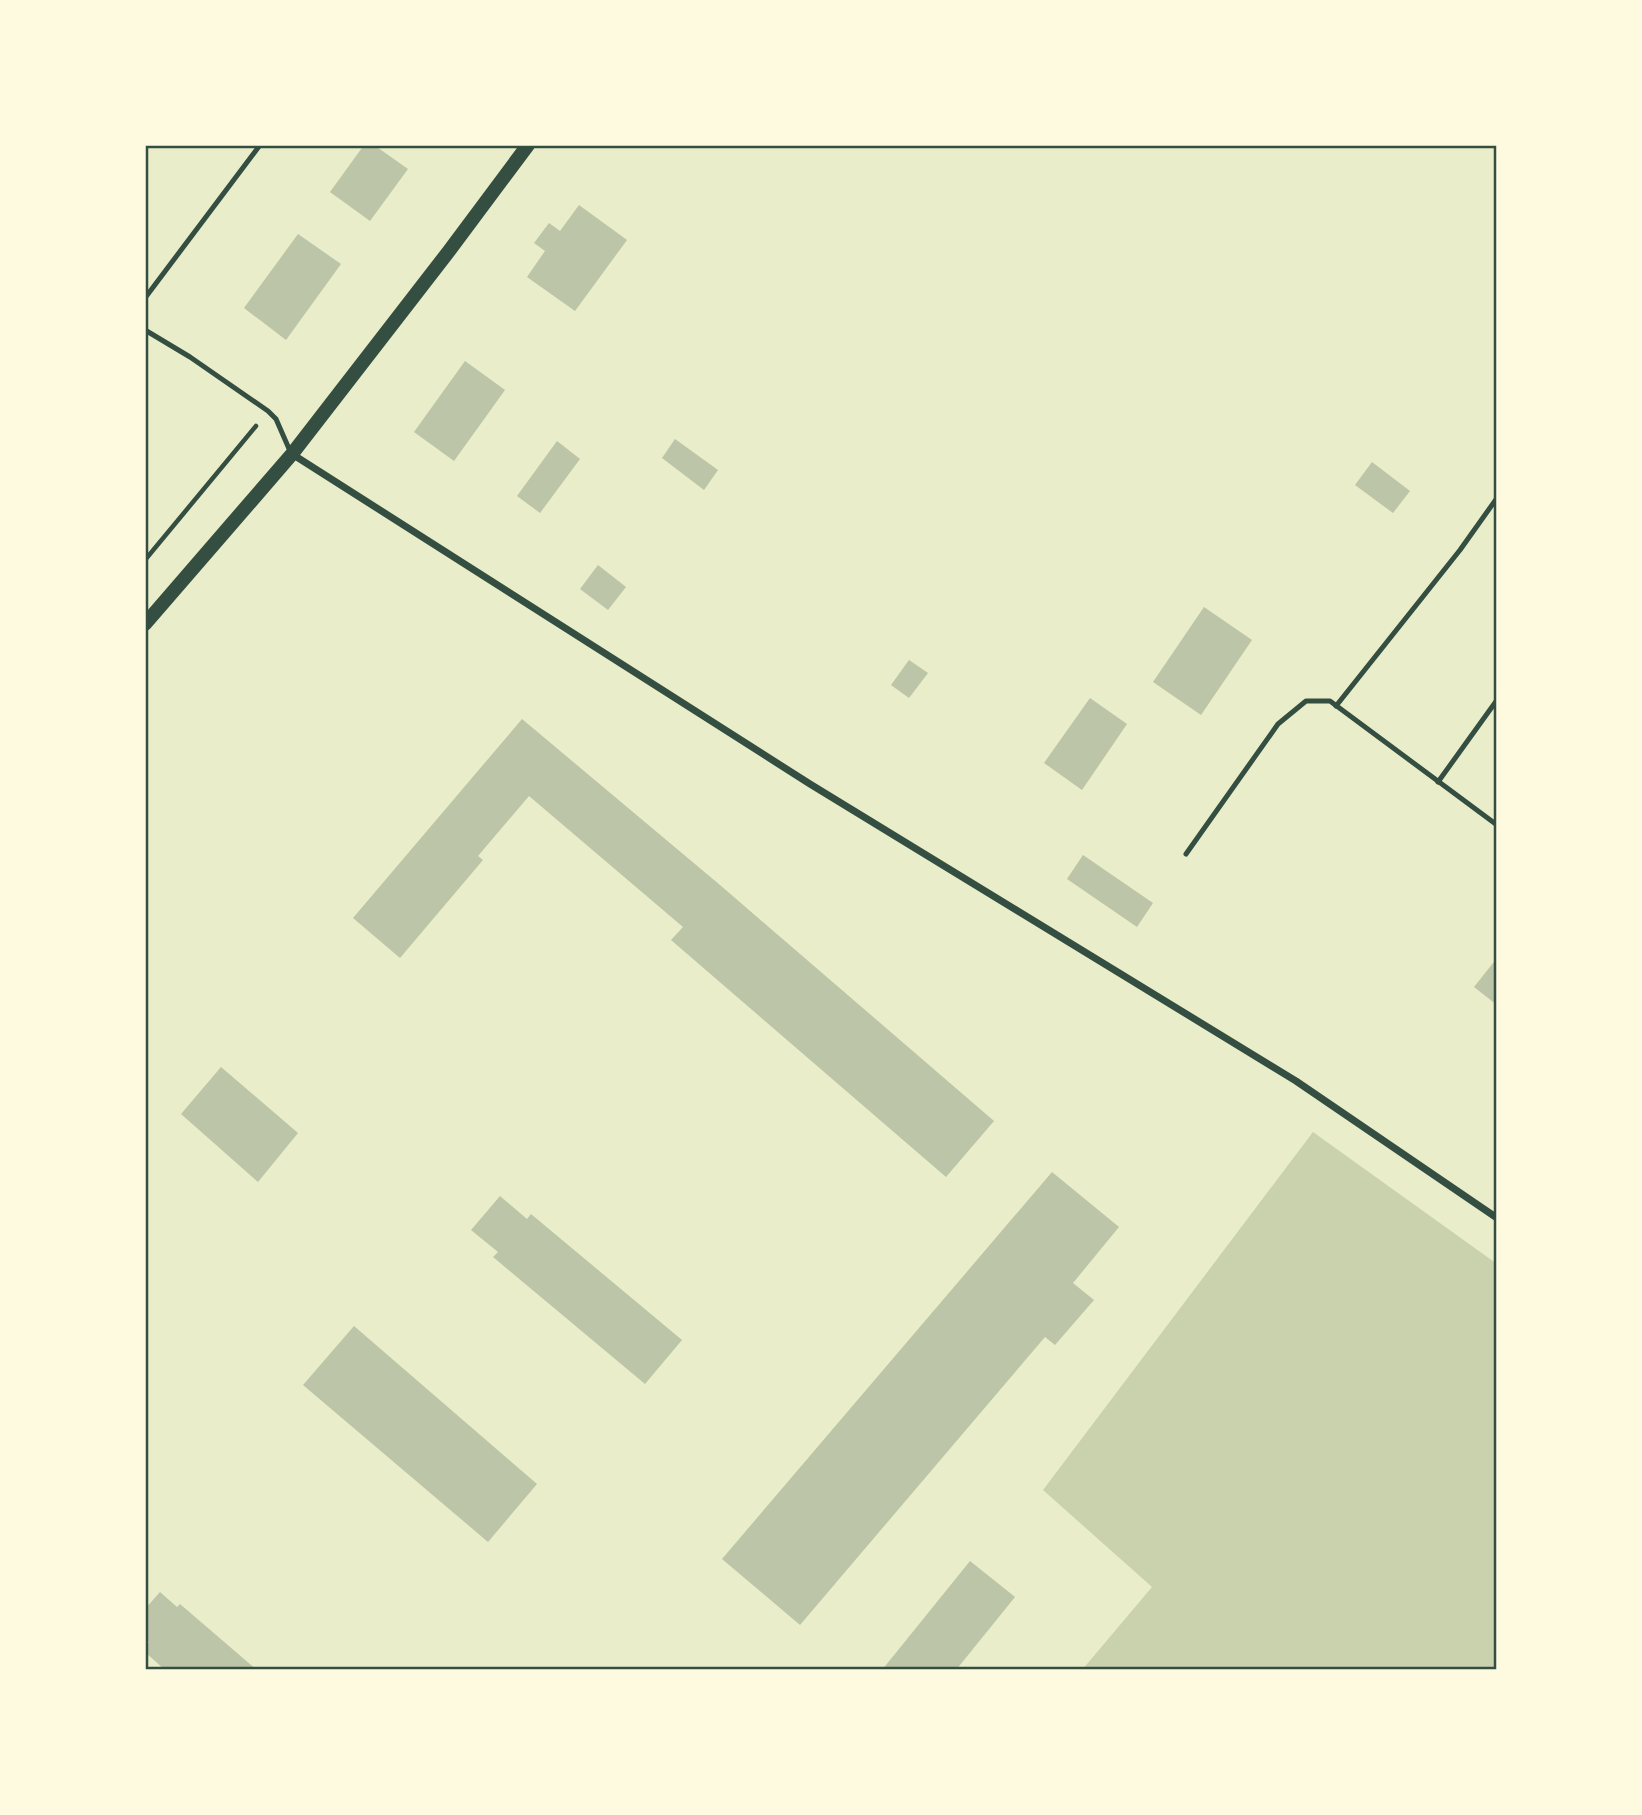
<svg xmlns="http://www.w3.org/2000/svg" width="1642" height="1815" font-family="Raleway,sans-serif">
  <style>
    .green { fill: #cad2ad }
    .building { fill: #bcc5a7 }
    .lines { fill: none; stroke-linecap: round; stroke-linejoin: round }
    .path { stroke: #344e41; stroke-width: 4.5 }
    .service { stroke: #344e41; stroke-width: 5 }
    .minor { stroke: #344e41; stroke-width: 7 }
    .secondary { stroke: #344e41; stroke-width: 14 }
    .neatline { fill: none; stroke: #344e41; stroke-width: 2.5 }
  </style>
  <rect width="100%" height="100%" fill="#e9edc9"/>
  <polygon class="green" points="1313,1132 1497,1264 1497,1670 1082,1670 1152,1587 1043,1490"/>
  <g class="building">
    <polygon points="364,145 374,145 408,169 370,221 330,192"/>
    <polygon points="579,205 627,240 575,311 527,277 545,251 534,243 549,223 560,231"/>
    <polygon points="298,234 341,264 286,340 244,308"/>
    <polygon points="465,361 505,390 454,461 414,432"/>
    <polygon points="675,439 718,470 704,490 662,458"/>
    <polygon points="557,441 580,459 540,513 517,496"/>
    <polygon points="1372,462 1410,491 1393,513 1355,485"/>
    <polygon points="598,565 626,587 608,610 580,589"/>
    <polygon points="1204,607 1252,640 1201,715 1153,682"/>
    <polygon points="909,660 928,673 909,698 891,685"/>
    <polygon points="1090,698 1127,724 1082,790 1044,763"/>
    <polygon points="522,719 720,885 994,1121 946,1177 671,940 683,927 529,796 478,856 483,860 400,958 353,918"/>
    <polygon points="1083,855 1153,903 1137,927 1067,879"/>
    <polygon points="1497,958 1497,1005 1474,987"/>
    <polygon points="221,1067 298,1133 258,1182 181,1114"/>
    <polygon points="1052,1172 1119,1227 1073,1283 1094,1300 1055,1345 1045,1337 800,1625 722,1559"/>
    <polygon points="500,1196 527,1219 531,1214 682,1340 645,1384 493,1257 498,1252 471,1230"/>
    <polygon points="354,1326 537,1484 488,1542 303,1385"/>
    <polygon points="970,1561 1015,1597 956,1670 882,1670"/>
    <polygon points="160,1592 177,1607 180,1604 257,1670 165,1670 145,1652 145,1646 149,1642 145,1639 145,1609"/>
  </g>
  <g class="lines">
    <polyline class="path" points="145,560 256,426"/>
    <g class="service">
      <polyline points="145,298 260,145"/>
      <polyline points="145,330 190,357 268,411 276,419 290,451"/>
      <polyline points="1336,706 1460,550 1497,498"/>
      <polyline points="1438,782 1497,700"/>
      <polyline points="1186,854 1278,724 1306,701 1330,701 1497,825"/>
    </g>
    <polyline class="minor" points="292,454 810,784 1296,1081 1497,1218"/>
    <polyline class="secondary" points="145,624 292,454 449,251 528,145"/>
  </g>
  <rect width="1642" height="1815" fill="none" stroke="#fefae0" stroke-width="294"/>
  <rect x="147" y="147" width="1348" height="1521" class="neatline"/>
</svg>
